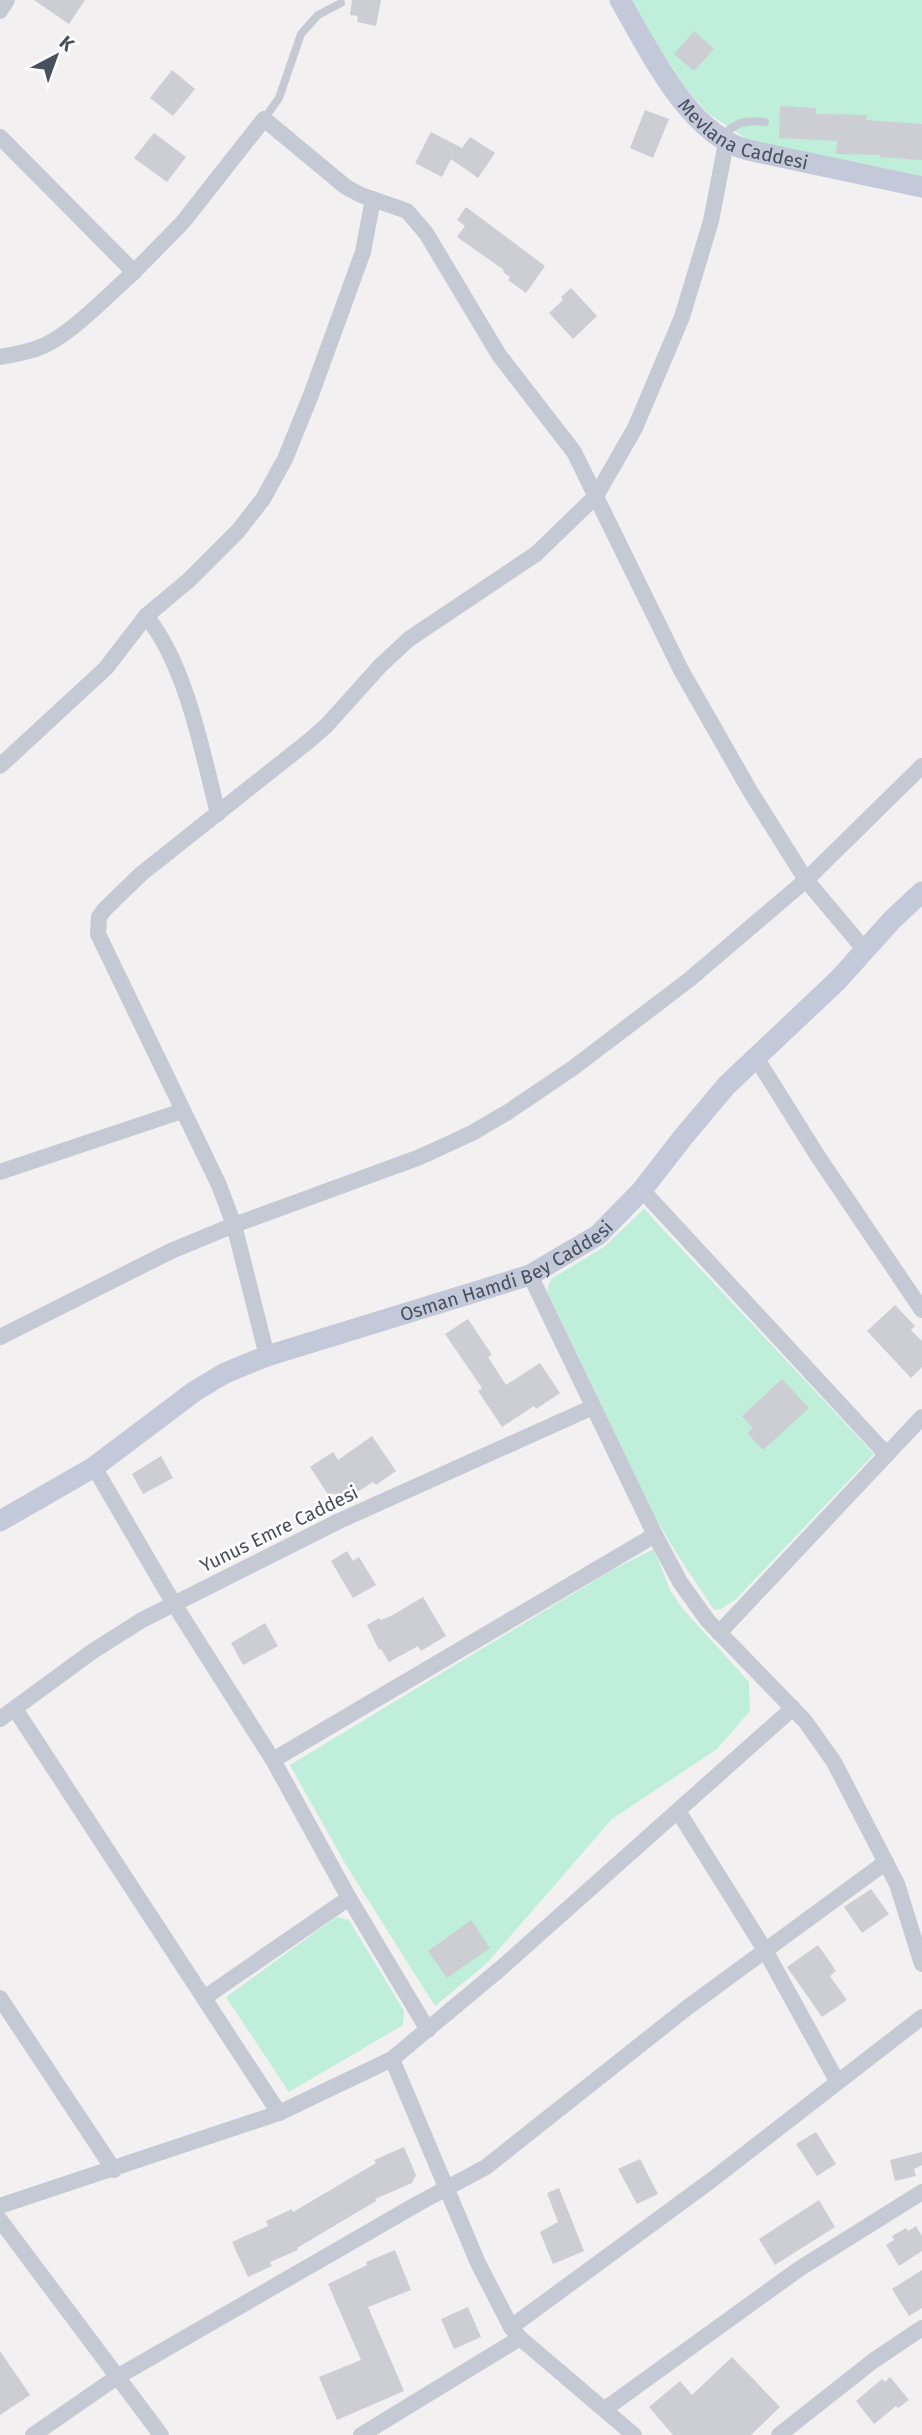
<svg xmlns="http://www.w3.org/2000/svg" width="922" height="2435" font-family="'Fira Sans',sans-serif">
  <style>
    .green { fill: #bfefda }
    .building { fill: #cdced4 }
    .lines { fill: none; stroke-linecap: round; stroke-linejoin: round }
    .lane { stroke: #c4c9d4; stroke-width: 8 }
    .street { stroke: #c4c9d4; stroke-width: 16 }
    .secondary { stroke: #c3c9d8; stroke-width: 21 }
    .labels { text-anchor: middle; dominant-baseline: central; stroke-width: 5; stroke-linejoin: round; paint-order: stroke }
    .street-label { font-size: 19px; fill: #484f5d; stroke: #fff }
  </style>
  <rect width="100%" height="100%" fill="#f2f0f0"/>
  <g class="green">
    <polygon points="632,0 922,0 922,179 751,142 709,114 686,89 656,43"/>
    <polygon points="644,1209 874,1454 737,1598 721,1609 714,1610 675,1551 654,1515 547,1291 551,1279 604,1247"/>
    <polygon points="654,1549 670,1590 682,1608 749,1682 750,1711 717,1749 612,1819 486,1964 435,2006 346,1865 290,1765 612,1570"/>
    <polygon points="336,1917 349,1920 404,2011 403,2025 289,2092 226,1997"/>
  </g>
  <g class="building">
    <polygon points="34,0 85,0 69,24"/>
    <polygon points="352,0 381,0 376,26 357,22 358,16 350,15"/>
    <polygon points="694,31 714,49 694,71 674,54"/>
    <polygon points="172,70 195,89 173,116 150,98"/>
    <polygon points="780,106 816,108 816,114 867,115 866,120 922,124 922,160 879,157 880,155 836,154 837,141 779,138"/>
    <polygon points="645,110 669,119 653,158 630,148"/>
    <polygon points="431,132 462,148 470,137 495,153 478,178 451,159 442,177 415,163"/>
    <polygon points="154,133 186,157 167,182 134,158"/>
    <polygon points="466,207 545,266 526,293 508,280 510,277 503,272 504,270 457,237 465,226 457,220"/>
    <polygon points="571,288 597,316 573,339 549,313 563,300 561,297"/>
    <polygon points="895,1305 915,1326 911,1330 922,1341 922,1367 911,1378 867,1331"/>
    <polygon points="468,1319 492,1355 488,1357 506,1385 540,1363 560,1393 536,1409 534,1406 502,1427 478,1391 482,1388 445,1334"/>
    <polygon points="782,1379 809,1408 763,1450 747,1433 753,1428 742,1416"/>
    <polygon points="372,1436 396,1471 376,1485 373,1482 340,1503 334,1493 329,1496 310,1467 333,1452 338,1460"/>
    <polygon points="161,1456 173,1478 143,1494 132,1474"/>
    <polygon points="347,1551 353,1561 359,1557 376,1585 353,1598 331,1561"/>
    <polygon points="423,1597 446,1636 421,1651 418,1646 389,1662 381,1649 379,1650 367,1625 379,1618 381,1620 393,1615"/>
    <polygon points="265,1623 278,1646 243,1665 231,1643"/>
    <polygon points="871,1889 889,1914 862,1933 844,1907"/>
    <polygon points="471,1920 490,1948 447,1978 428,1951"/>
    <polygon points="818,1945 836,1971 830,1976 847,2000 822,2017 787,1967"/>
    <polygon points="816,2132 836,2164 817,2176 796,2144"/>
    <polygon points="404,2147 416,2175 412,2183 375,2199 376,2201 297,2248 298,2250 270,2262 272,2266 248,2277 232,2242 268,2226 266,2221 292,2209 293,2212 376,2163 374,2160"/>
    <polygon points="922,2152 922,2165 914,2169 916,2176 895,2181 890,2160"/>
    <polygon points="640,2159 658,2194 637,2204 618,2169"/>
    <polygon points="559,2188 584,2251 553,2264 540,2232 558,2222 547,2193"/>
    <polygon points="819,2200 835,2227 775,2265 759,2239"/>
    <polygon points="916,2226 922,2236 922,2251 899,2266 886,2245 894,2240 892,2236 906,2228 908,2231"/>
    <polygon points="395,2250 411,2290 368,2307 404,2391 337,2420 319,2377 361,2360 328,2284 367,2265 366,2262"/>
    <polygon points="922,2270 922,2308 909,2316 892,2289"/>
    <polygon points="468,2307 481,2337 454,2349 441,2319"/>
    <polygon points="0,2351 30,2395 0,2415"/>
    <polygon points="732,2357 780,2407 751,2435 673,2435 649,2407 680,2381 692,2395"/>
    <polygon points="890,2377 909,2400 898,2408 896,2406 874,2424 856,2401 882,2379 885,2382"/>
  </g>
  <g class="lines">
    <g class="lane">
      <polyline points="264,119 279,98 301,34 318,15 341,3"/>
      <path d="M 721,137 C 736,123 744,119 765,122"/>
    </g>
    <g class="street">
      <polyline points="0,11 7,0"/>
      <polyline points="0,137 134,272 183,222 264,119 346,187 361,195 407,211 426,233 499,355 574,452 681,670 750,791 806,880 865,950"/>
      <path d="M 0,357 C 13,354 26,353 38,348 C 69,337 109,294 134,272"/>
      <path d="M 146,616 C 186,664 203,754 218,814"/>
      <polyline points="0,766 106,668 146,616 189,580 238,531 263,499 285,459 311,395 363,252 373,199"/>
      <polyline points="755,1056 819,1158 922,1310"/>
      <polyline points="0,1172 182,1111"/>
      <polyline points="642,1190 887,1455"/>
      <polyline points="530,1275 655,1535 680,1582 708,1621 805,1721 834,1762 897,1884 922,1964"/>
      <polyline points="0,1337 171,1251 234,1225 420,1157 472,1133 508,1112 573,1068 690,979 806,880 922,766"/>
      <polyline points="267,1356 234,1225 219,1185 98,934 99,917 104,910 141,874 310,740 327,725 380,666 409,639 536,554 596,496 635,428 682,317 711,221 726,143"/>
      <polyline points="94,1467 174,1604 273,1760 349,1898 428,2030"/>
      <polyline points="719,1633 922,1417"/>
      <polyline points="15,1709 279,2113"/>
      <polyline points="0,1719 93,1651 142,1620 339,1521 593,1407"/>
      <polyline points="273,1760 655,1535"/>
      <polyline points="678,1811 765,1950 837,2081"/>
      <polyline points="0,1998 114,2170"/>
      <polyline points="204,1998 349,1898"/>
      <polyline points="392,2059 478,2263 511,2327 520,2338 634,2435"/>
      <polyline points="0,2206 279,2113 392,2059 500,1969 793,1708"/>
      <polyline points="0,2220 161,2435"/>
      <polyline points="511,2327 709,2182 922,2017"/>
      <polyline points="605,2409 799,2269 922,2192"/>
      <polyline points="33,2435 117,2377 419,2203 486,2167 688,2007 886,1862"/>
      <polyline points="361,2435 520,2338"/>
      <polyline points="779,2435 873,2361 922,2328"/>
    </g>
    <g class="secondary">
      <path id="s1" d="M 620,0 C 648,48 689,136 748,150 L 922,187"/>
      <path id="s2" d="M 0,1521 L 94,1467 L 195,1391 L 225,1373 L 267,1356 L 530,1275 L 598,1235 L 642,1190 L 684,1136 L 727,1085 L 838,980 L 892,920 L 922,892"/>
    </g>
  </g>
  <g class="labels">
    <g class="street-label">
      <text stroke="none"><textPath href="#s1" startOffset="191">Mevlana Caddesi</textPath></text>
      <text stroke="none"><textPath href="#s2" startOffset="570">Osman Hamdi Bey Caddesi</textPath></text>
      <text transform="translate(279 1529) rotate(-26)">Yunus Emre Caddesi</text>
    </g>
  </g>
  <g transform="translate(56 56) rotate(41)" stroke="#ffffff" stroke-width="5" paint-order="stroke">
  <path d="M0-5L12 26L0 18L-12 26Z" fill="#484f5d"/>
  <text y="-10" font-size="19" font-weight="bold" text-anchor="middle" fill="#484f5d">K</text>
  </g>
</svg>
